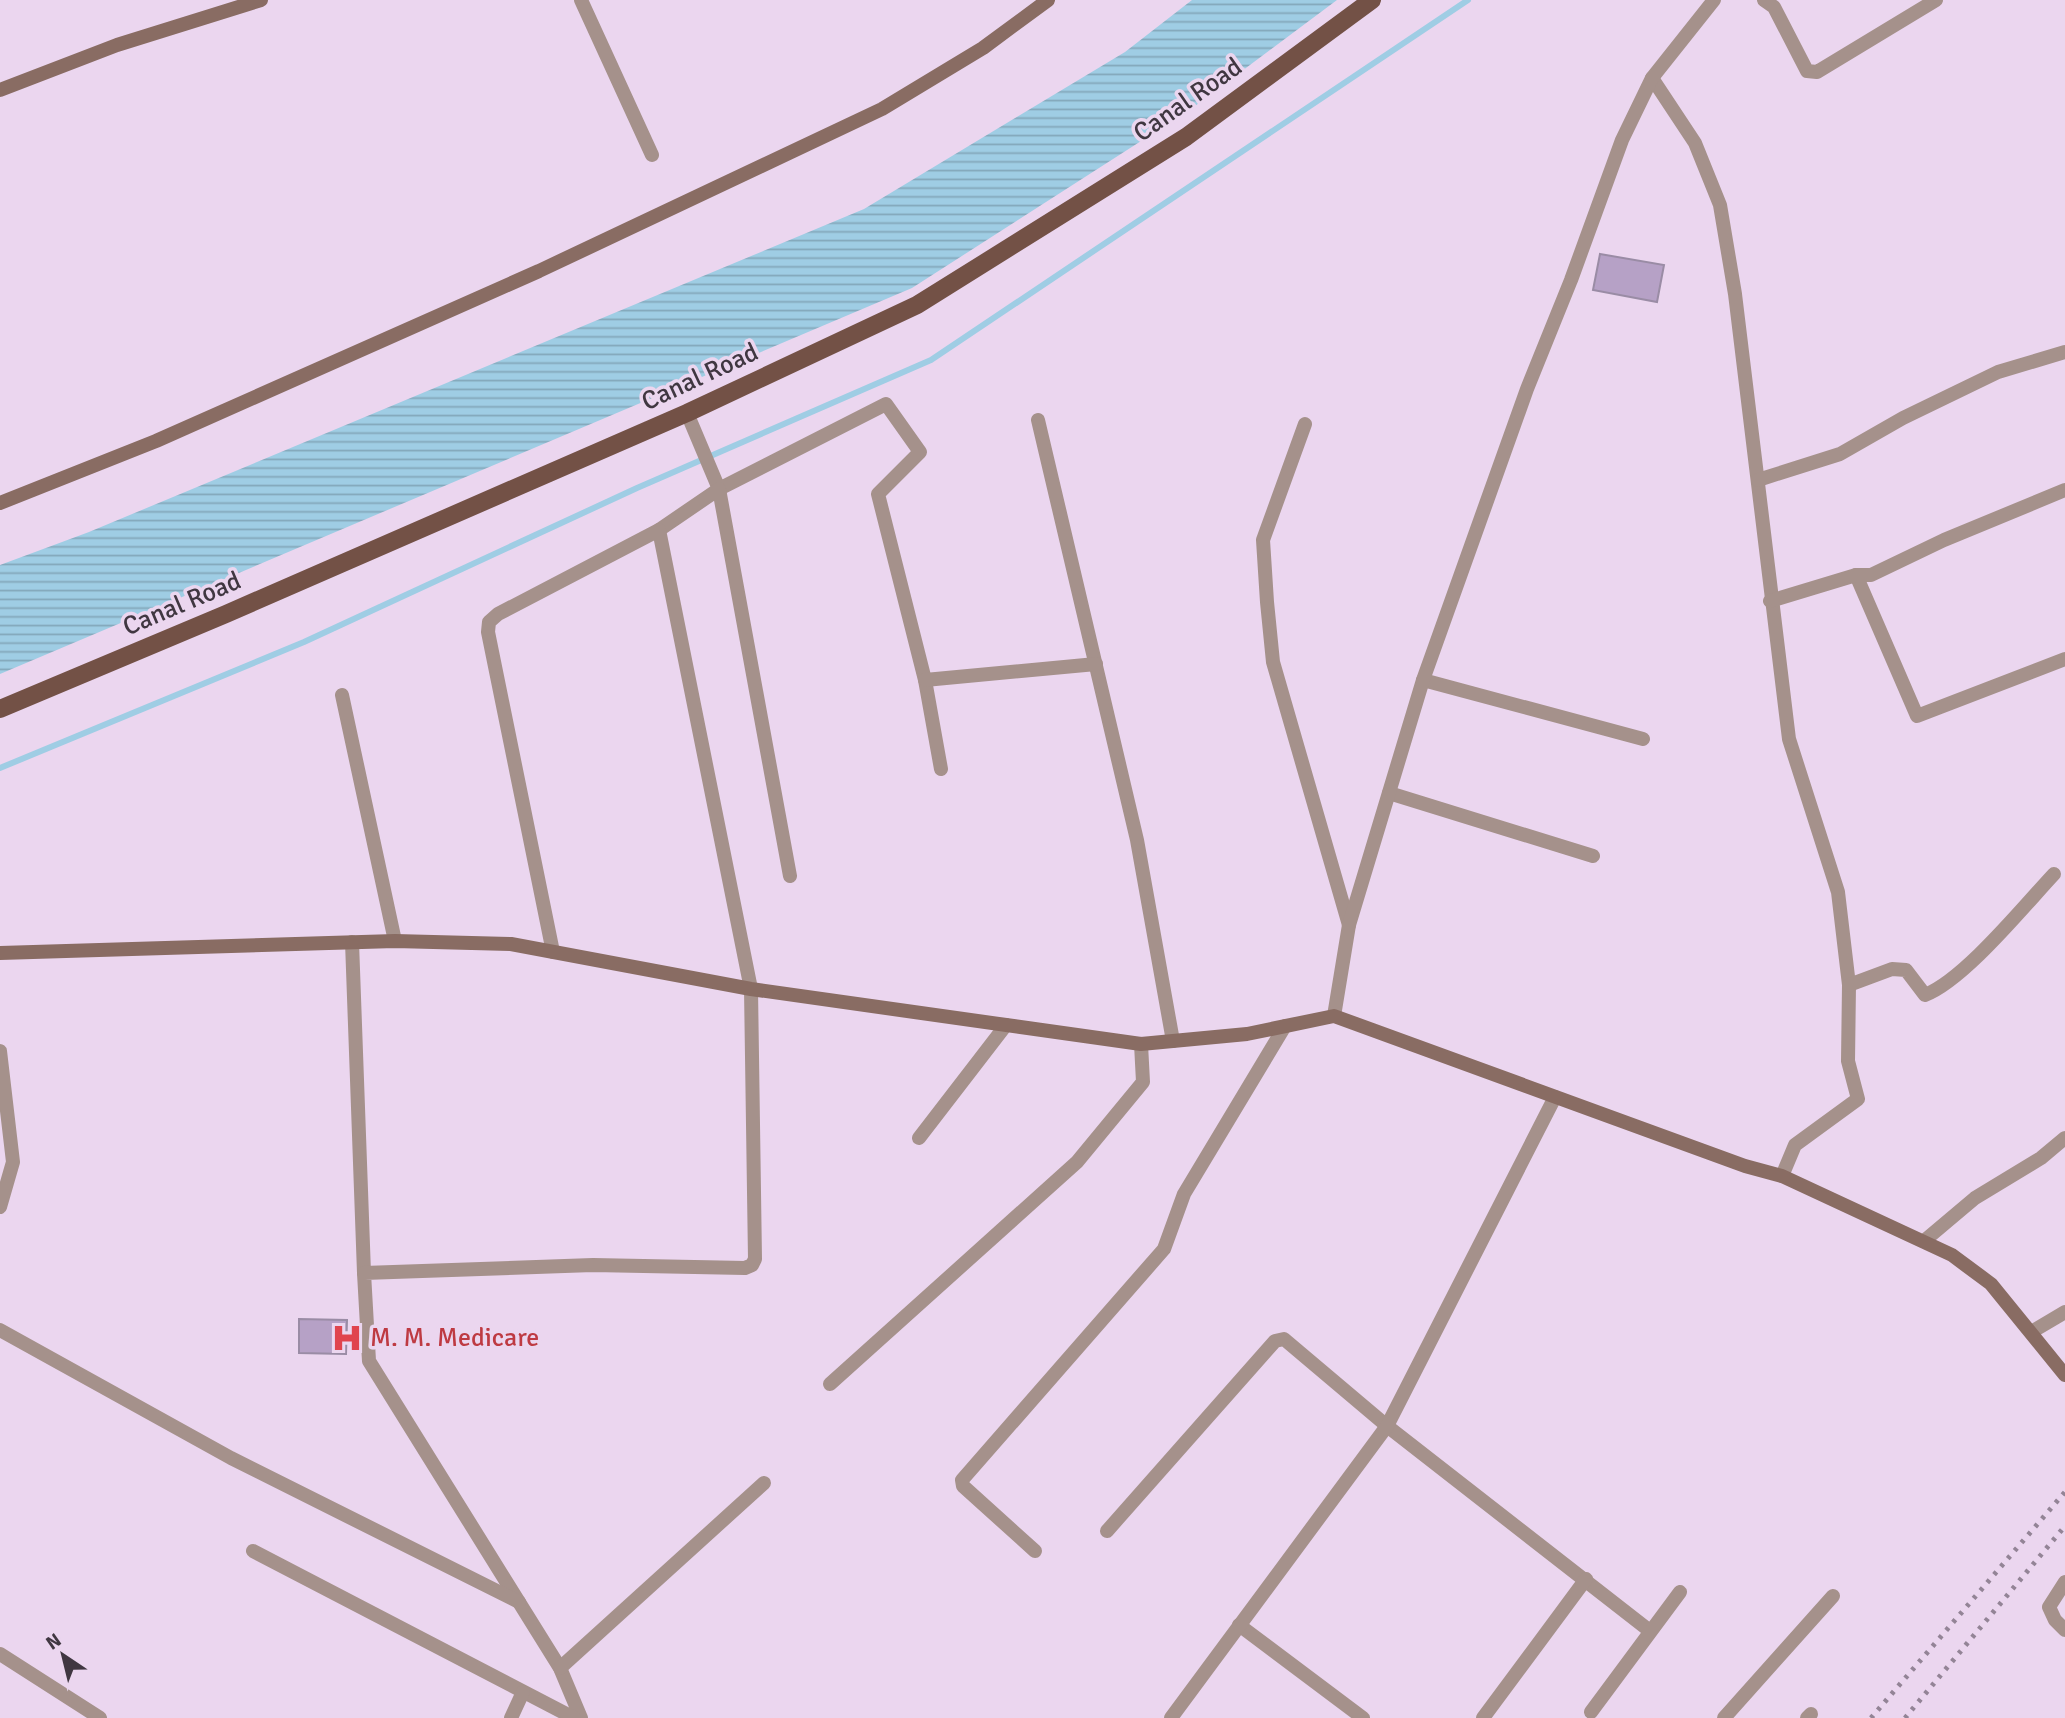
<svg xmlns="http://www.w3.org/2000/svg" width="2065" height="1718" font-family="Signika,sans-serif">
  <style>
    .water { fill: url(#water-rules) }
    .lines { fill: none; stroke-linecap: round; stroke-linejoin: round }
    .stream { stroke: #9fcde4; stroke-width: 6 }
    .building { fill: #b6a1c6; stroke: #9a8ca5; stroke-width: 2 }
    .street { stroke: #a5918b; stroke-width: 14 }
    .secondary { stroke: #896c63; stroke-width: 14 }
    .primary { stroke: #735146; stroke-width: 18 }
    .rail { stroke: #938496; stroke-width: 5; stroke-dasharray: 3.5 7; stroke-linecap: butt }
    .labels { text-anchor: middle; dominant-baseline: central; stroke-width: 7; stroke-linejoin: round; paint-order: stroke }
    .street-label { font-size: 26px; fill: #403741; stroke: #ebd6ef }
    .health-label { font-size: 26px; fill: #be3a42; stroke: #ebd6ef; text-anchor: start }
  </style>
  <defs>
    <pattern id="water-rules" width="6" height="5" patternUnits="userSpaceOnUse" patternTransform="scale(1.75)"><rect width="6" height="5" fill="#9fcde4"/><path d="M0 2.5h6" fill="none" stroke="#83a7ba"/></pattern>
  </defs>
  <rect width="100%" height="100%" fill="#ebd6ef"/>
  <polygon class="water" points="1192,0 1337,0 1191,109 912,288 0,674 0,565 89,532 864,209 1125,52"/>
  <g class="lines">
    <polyline class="stream" points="0,768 304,642 637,488 931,360 1468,0"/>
  </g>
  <g class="building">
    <polygon points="1600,254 1664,265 1657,302 1593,290"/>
    <polygon points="299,1319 347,1320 346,1354 299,1353"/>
  </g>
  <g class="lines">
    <g class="street">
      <polyline points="581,0 652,155"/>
      <polyline points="1764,0 1774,7 1807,71 1817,72 1936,0"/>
      <polyline points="1652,78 1695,143 1720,205 1735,294 1789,739 1838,892 1849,985 1848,1061 1858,1099 1795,1145 1782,1176"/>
      <polyline points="687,413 719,489 886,404 920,452 878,494 925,680 941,769"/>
      <polyline points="1038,420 1137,840 1173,1041"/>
      <polyline points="1305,424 1263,540 1267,602 1273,662 1349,925"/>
      <polyline points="1758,480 1840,454 1903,418 1998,372 2065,352"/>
      <polyline points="659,530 719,489 790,876"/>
      <polyline points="1856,575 1917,716 2065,659"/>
      <polyline points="1770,601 1856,575 1871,575 1944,540 2065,490"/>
      <polyline points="925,680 1096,664"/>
      <polyline points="1423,680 1643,739"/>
      <polyline points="342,695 395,941"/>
      <polyline points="1389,793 1593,856"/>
      <polyline points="352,942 364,1273"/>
      <polyline points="553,952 488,632 489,622 498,614 659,530 751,989 755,1259 752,1265 745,1268 593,1265 364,1273 369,1361 560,1668 581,1718"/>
      <path d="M 1849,985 L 1892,969 L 1906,970 L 1925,995 C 1964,980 2024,906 2054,874"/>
      <polyline points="1334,1016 1349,925 1423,680 1527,389 1571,280 1622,140 1652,78 1714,0"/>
      <polyline points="0,1051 13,1162 0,1207"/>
      <polyline points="919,1138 1006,1025"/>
      <polyline points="1924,1241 1975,1198 2041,1158 2065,1138"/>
      <polyline points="0,1330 231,1458 519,1602"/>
      <polyline points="2033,1331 2065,1312"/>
      <polyline points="830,1384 1077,1162 1143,1082 1141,1044"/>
      <polyline points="1107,1531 1275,1341 1284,1339 1387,1426 1650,1631"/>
      <polyline points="253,1551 574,1718"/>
      <polyline points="1035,1551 963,1486 962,1480 1164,1249 1184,1194 1285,1026"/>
      <polyline points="2065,1582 2049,1607 2055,1620 2065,1630"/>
      <polyline points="1239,1625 1363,1718"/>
      <polyline points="0,1654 100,1718"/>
      <polyline points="560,1668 764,1483"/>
      <polyline points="1591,1712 1680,1592"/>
      <polyline points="511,1718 523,1692"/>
      <polyline points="1171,1718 1387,1426 1555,1097"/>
      <polyline points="1483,1718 1586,1579"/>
      <polyline points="1724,1718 1833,1596"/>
      <polyline points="1807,1718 1811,1714"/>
    </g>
    <g class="secondary">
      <polyline points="0,90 117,45 261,0"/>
      <polyline points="0,503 156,441 539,271 882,109 983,48 1048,0"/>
      <polyline points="0,953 395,941 511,944 751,989 1141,1044 1247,1034 1334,1016 1745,1166 1782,1176 1952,1255 1991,1284 2065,1375"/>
    </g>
    <polyline class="primary" points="0,709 226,614 687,413 917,305 1186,137 1372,0"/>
    <g class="rail">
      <polyline points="1871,1718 2065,1492"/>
      <polyline points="1905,1718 2065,1526"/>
    </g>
  </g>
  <defs>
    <g id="hospital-bare" transform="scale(2.415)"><path d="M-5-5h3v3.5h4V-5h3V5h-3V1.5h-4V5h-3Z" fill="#e0444e" stroke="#ebd6ef" stroke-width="2.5" paint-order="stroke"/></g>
  </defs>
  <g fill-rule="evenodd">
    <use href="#hospital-bare" x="347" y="1338"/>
  </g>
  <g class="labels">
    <g class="street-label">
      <text transform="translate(1188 100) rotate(-35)">Canal Road</text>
      <text transform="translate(700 377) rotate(-25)">Canal Road</text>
      <text transform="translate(182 604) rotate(-23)">Canal Road</text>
    </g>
    <g class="health-label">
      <text x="370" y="1338">M. M. Medicare</text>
    </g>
  </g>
  <g transform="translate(63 1655) rotate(325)" stroke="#ebd6ef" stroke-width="5" paint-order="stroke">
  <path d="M0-5L12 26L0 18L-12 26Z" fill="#403741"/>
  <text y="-10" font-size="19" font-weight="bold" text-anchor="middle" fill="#403741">N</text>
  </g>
</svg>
